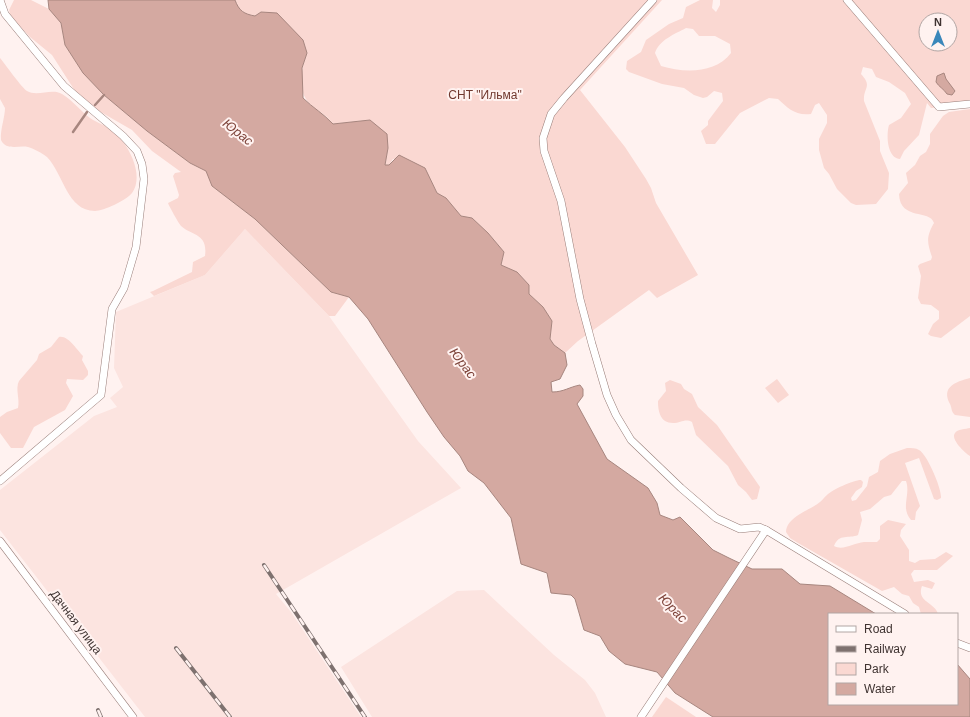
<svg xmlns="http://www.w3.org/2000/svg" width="970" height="717" font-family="Arial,sans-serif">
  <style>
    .built { fill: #fce4e0 }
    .green { fill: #fad8d2; fill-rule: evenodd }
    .water { fill: #d4a9a1; stroke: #a7867f }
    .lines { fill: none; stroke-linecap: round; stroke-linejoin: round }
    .stream { stroke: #a7867f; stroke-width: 2.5 }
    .minor-casing { stroke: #987d78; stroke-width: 8 }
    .minor { stroke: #fff; stroke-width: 7 }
    .rail-casing { stroke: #7e716f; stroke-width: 4 }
    .rail { stroke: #fff2f0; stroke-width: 2.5; stroke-dasharray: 8; stroke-linecap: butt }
    .labels { text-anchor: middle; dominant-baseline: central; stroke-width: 4; stroke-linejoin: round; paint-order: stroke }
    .park-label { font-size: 12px; fill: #71382e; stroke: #fff2f0 }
    .street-label { font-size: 12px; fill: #3f3331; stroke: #fff2f0 }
    .water-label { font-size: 13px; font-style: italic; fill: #7d4339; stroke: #fff2f0 }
  </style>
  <rect width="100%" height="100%" fill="#fff2f0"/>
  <g class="built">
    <polygon points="245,229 329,316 418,441 461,488 276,594 291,612 361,717 145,717 0,530 0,490 94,416 117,407 110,398 123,387 114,368 116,312 205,275"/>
    <polygon points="484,590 554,655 585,680 595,693 606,717 372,717 341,667 457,591"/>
  </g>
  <g class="green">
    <path d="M 14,0 L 31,0 L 49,9 L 61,23 L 65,45 L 83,73 L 104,95 L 147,131 L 190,163 L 206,171 L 212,186 L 255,219 L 331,292 L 349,297 L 335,316 L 329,316 L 245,229 L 205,275 L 154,296 L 150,292 L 153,291 L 192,272 L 193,262 L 205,256 C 208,233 192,236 181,226 C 178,222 169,206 168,203 L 178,198 L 179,195 L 173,176 L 175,173 L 181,172 L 152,151 L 132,130 L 99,111 L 77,94 L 52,55 L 30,37 L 11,17 L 9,10 Z"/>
    <path d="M 235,0 L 662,0 L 580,90 L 625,147 L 646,179 L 651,188 L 656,203 L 698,275 L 657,298 L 649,290 L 578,341 L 565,353 L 554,345 L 550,339 L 552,321 L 543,307 L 529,294 L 529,285 L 517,272 L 501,265 L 504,252 L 488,233 L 472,218 L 461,216 L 446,198 L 437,193 L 425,168 L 393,159 L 389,165 L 385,165 L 388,148 L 370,120 L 333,124 C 330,121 328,117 324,115 C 321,112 317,111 314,108 C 296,93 300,73 307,53 L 255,16 L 244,14 L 238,8 Z"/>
    <path d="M 700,0 L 713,0 L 712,8 L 716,12 L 720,5 L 720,0 L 970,0 L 970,105 L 931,108 L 927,103 L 919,135 L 904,151 L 900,159 C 887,158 886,135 889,125 L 901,118 L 911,104 L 905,93 L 889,82 L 876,77 L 872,69 L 863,67 L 861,74 C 873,87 863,87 864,101 L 880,141 L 880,151 L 889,173 L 888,189 L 876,204 L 856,205 L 851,203 L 837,189 L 829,174 L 824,168 L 819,150 L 819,139 L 827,123 L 827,115 L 819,103 L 815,105 L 811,114 C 795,116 788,108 778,99 L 769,98 L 740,113 L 715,144 L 706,144 L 701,131 L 708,125 L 708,121 L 723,101 L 722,93 L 714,91 L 707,97 L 703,98 L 694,95 L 684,88 L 662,84 L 629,72 L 626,69 L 627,61 L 641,52 L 646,40 L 669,24 L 683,18 L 686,7 ZM 926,20 L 950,20 L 950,44 L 926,44 ZM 686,28 L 693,29 L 699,36 L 715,36 L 730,44 L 731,53 C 715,74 684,73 661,66 L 655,53 C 659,40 675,34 686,28 Z"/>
    <path d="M 0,58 C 5,64 22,88 27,91 C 37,97 52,88 62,94 C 72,100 81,111 90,118 C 97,123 106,125 113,131 C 128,143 145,175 132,193 C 127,200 103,211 95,211 C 67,211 63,173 47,157 C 42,153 34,149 28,147 C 19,145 6,151 1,140 C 0,130 5,117 5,108 L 0,99 Z"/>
    <path d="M 970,109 L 970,316 L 941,338 L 931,336 L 928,334 L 933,324 L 939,319 L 939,311 L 931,305 L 921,304 L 918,298 L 921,276 L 918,266 L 920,264 L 931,260 L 932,257 C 927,242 926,237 934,223 C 930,209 900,221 899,194 L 908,183 L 906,173 L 915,165 L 920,156 L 926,152 L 930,144 L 930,134 L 943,116 L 949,112 Z"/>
    <path d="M 59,337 C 68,335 77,350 83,356 L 82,360 L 88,371 L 88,375 L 83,380 L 67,379 L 66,383 L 73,396 L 65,410 L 34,427 L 23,448 L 11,448 L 0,433 L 0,417 L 7,412 L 18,408 C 20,399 15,389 19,381 L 37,360 L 39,354 L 51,347 Z"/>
    <path d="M 970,378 L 970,417 L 955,415 C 951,412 952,408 950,404 C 941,387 955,382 970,378 Z"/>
    <polygon points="777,379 789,395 778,403 765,388"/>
    <path d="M 670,380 L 681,384 L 684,389 L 692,394 L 698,407 L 717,425 L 760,487 L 757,499 L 752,500 L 746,492 L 738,485 L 728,466 L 696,435 L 692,422 C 685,418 681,423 673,423 C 660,423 658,411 658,401 L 666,391 L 665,383 Z"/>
    <path d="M 970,428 L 970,456 C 965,453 950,439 955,433 C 957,429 966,429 970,428 Z"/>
    <path d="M 907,448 C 911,448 916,448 919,450 C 927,454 942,489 941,498 L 937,500 L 934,499 L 919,458 L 905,463 L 920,506 L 916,512 L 915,520 L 911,520 C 900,507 911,495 906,481 L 902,481 L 891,495 L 884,497 L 870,509 L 860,512 L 862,520 L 858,535 C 849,539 839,533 834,546 C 843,551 854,543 864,542 C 868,542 873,542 877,542 L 880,539 L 880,526 L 888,520 L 906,524 L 901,530 L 900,536 L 909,550 L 909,561 L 915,563 L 920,560 L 935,559 L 946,552 L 953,556 L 937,570 L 914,570 L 911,574 L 914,582 L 928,580 L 935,583 L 932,589 L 922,586 C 916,602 935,602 938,614 L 921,614 L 919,607 L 913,603 L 909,596 L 902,594 L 894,587 L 882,591 C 854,575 826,559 798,543 L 790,538 L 786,532 C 787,516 811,510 820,502 C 823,500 824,497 827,495 C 832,490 853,480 861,480 L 863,482 L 862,487 L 856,491 L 851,498 L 852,501 L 856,500 L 867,486 L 869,477 L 878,472 L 880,461 L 890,454 Z"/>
    <polygon points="666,697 696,717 652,717"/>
  </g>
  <g class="water">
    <path d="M 48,0 L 235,0 C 239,11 244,14 255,16 L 261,12 L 277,13 L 303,40 L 307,53 L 302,68 L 303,98 C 313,108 324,114 333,124 L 370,120 L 387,134 L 388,148 L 385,165 L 389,165 L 399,155 L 425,168 L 437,193 L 446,198 L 461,216 L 472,218 L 488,233 L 504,252 L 501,265 L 517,272 L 529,285 L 529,294 L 543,307 L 552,321 L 550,339 L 554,345 L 565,353 L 567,365 L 560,379 L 551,382 L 552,392 C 564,392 569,387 580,385 L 583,389 L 583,396 L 577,404 L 607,459 L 648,488 L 657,503 L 660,515 L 673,520 L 680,517 L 713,550 L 729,558 L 752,569 L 782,569 L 800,584 L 830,586 L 876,614 L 829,614 L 829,704 L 957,704 L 957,664 L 970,679 L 970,717 L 713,717 L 675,693 L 657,672 L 625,664 L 609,651 L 600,636 L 584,630 L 575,599 L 571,595 L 551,593 L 547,573 L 521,564 L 511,518 L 484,483 L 468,471 L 460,456 L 444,437 L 427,412 L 368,319 L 349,297 L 331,292 L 255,219 L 212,186 L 206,171 L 190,163 L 147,131 L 104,95 L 83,73 L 65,45 L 61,23 L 49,9 Z"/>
    <path d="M 944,73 L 946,79 L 955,91 L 952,95 L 947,94 C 944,89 939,87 936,82 L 937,76 Z"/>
  </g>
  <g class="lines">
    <g class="stream">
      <polyline points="95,105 104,95"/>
      <polyline points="73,132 87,112"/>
    </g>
    <g class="minor-casing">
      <g id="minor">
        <polyline points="653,0 564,98 551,114 543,138 544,151 561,201 580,299 592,344 607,395 616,415 631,440 681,488 716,518 740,529 759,527 766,530 905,614"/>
        <polyline points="847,0 939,107 970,104"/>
        <polyline points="0,481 101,395 112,309 124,288 136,247 144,179 142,164 137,151 123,136 64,86 5,14 0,0"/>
        <polyline points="0,541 133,717"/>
        <polyline points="957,643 970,648"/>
        <polyline points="641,717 766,530"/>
      </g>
    </g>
    <use href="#minor" class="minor"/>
    <g class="rail-casing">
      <g id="rail">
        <polyline points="264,565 365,717"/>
        <polyline points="176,648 230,717"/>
        <polyline points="98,710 101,717"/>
      </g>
    </g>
    <use href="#rail" class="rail"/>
  </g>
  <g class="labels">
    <g class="park-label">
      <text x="485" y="95">СНТ "Ильма"</text>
    </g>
    <g class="street-label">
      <text transform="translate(76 622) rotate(53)">Дачная улица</text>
    </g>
    <g class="water-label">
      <text transform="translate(238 132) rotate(38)">Юрас</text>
      <text transform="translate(463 363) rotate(53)">Юрас</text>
      <text transform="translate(673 608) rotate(46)">Юрас</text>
    </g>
  </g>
  <rect x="828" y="613" width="130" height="92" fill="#fff2f0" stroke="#b2a6a4"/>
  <rect x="836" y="626" width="20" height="6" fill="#ffffff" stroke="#b2a6a4"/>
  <text x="864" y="633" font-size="12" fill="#3f3331">Road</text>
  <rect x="836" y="646" width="20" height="6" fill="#7e716f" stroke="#b2a6a4"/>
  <text x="864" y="653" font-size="12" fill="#3f3331">Railway</text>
  <rect x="836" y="663" width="20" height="12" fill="#fad8d2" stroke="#b2a6a4"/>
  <text x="864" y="673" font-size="12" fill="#3f3331">Park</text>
  <rect x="836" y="683" width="20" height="12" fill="#d4a9a1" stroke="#b2a6a4"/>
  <text x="864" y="693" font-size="12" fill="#3f3331">Water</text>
  <g transform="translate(938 32)"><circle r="19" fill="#fff2f0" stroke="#b2a6a4"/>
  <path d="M0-3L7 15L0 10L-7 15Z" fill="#3a87ba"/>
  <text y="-6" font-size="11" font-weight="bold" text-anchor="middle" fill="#3f3331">N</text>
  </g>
</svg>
